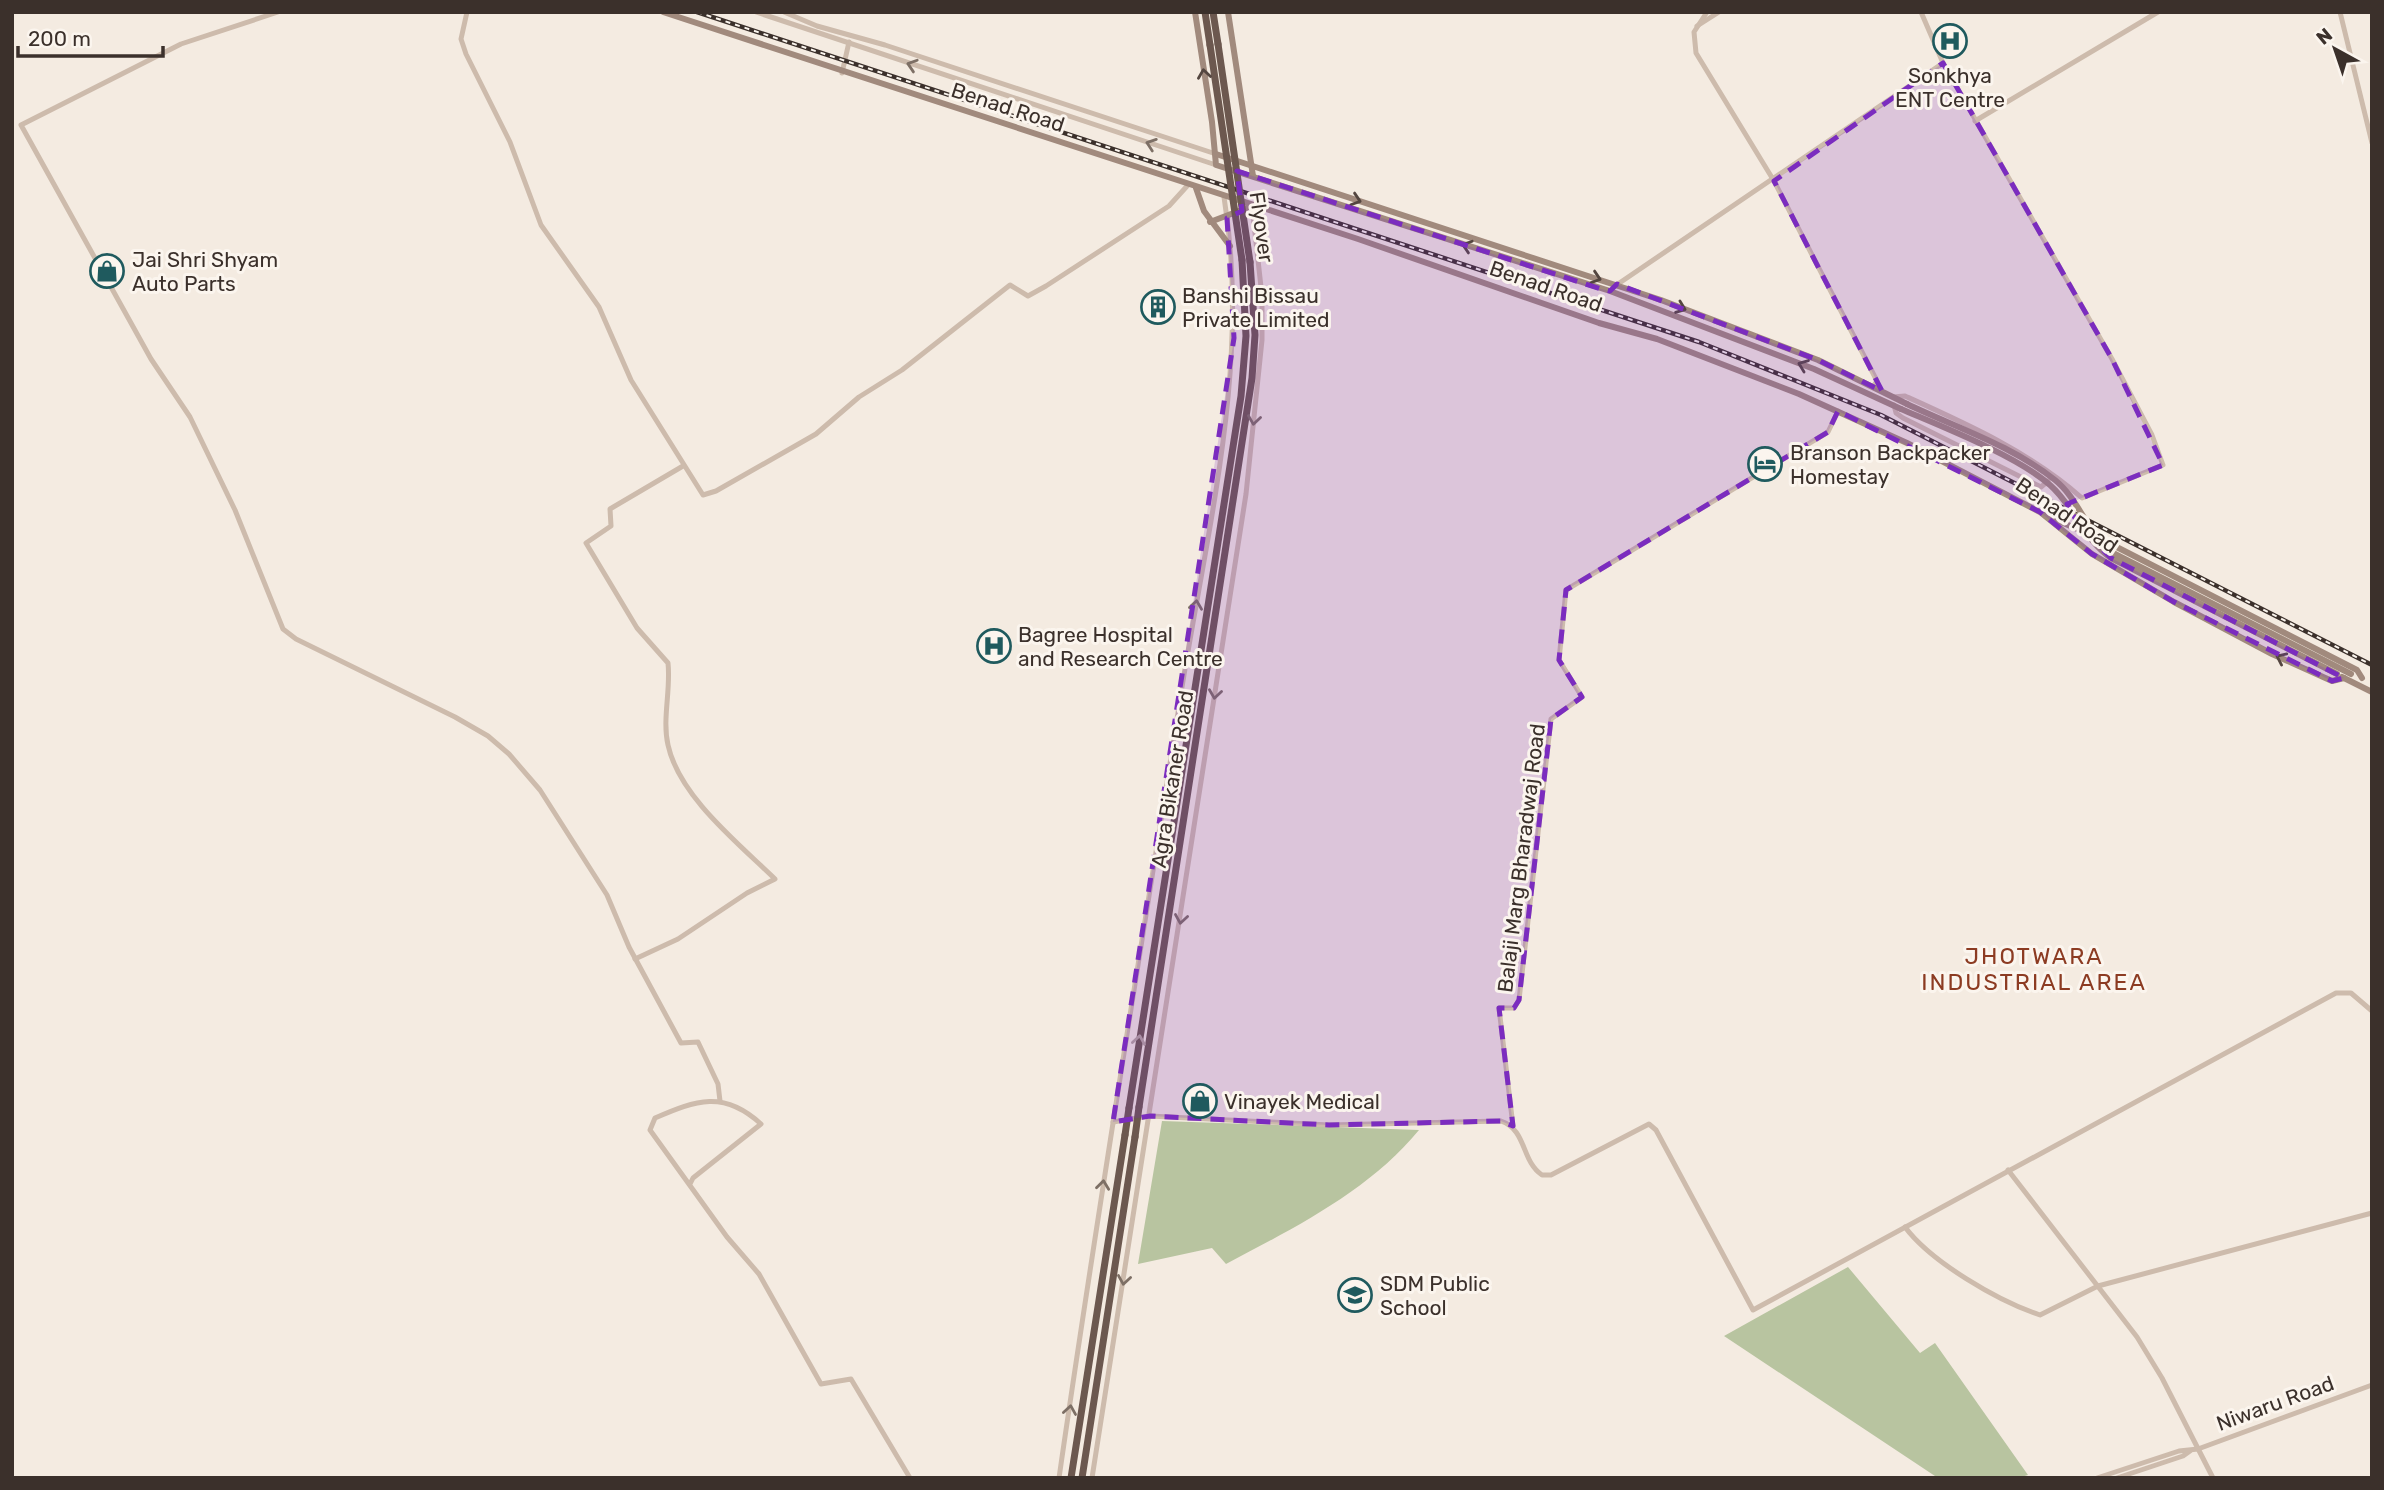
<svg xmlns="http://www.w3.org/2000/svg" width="2384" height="1490" font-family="Rubik,sans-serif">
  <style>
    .green { fill: #b8c4a0 }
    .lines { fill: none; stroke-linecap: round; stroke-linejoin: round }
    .tertiary { stroke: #cdbbac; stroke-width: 5 }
    .secondary { stroke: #a18a7d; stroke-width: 6 }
    .trunk { stroke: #6c584f; stroke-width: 7 }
    .rail-casing { stroke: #3b302b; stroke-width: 4.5 }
    .rail { stroke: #fbf5ee; stroke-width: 2; stroke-dasharray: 5; stroke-linecap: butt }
    .secondary-bridge { stroke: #a18a7d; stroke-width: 6 }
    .trunk-bridge { stroke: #6c584f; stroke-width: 7 }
    .oneway { stroke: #7d6f65 }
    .oneway2 { stroke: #544640 }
    .oneway3 { stroke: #b4a69e }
    .marked { fill: #7b2cbf; fill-opacity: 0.2; stroke: #7b2cbf; stroke-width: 5; stroke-dasharray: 14 9; stroke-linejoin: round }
    .labels { text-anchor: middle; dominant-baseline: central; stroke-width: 6; stroke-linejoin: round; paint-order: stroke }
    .poi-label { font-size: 21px; fill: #3b302b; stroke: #fbf5ee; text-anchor: start }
    .street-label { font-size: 21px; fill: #3b302b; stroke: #fbf5ee }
    .neighbourhood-label { font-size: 23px; letter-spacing: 2px; fill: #8c3b22; stroke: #fbf5ee }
  </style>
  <rect width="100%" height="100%" fill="#f4ebe1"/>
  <g class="green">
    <path d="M 1162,1121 L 1419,1130 C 1369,1191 1294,1228 1226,1264 L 1212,1248 L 1138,1264 Z"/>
    <polygon points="1848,1267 1920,1353 1935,1343 2028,1475 2018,1478 1938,1478 1724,1336"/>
  </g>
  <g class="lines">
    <g class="tertiary">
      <polyline points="278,12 181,44 21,125 151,359 190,417 235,510 283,629 296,639 455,717 488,736 509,754 540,790 607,895 629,947 681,1043 698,1042 718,1084 720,1101"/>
      <polyline points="467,12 461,39 466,54 510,142 541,225 599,307 631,380 703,495 716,491 816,434 859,397 902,370 1010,285 1028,296 1046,286 1169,206 1188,185"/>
      <polyline points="756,12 1216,165"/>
      <polyline points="784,12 817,26 885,45 1216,154"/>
      <polyline points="1707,12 1694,32 1696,53 1774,181 1877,381 1873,387"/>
      <polyline points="2340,12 2372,143"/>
      <polyline points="1697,26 1719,12"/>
      <polyline points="842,73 849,42"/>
      <polyline points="1975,121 2158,12"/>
      <polyline points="1615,286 1943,63"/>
      <path d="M 1893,397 L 1905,396 C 1967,424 2030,452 2082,498 L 2163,465 L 2152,435 L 2112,359 L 1943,63 L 1921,12"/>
      <polyline points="1894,405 1896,413 1903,418 2041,487 2048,481"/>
      <path d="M 635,959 L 678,939 L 747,893 L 775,879 C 738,843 679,796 668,745 C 662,719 671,690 668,663 L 637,628 L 586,543 L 611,526 L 610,509 L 683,466"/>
      <path d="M 1113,1122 L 1150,1116 L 1329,1125 L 1501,1121 C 1527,1130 1521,1161 1542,1175 L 1551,1175 L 1649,1124 L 1656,1130 L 1753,1310 L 2336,993 L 2351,993 L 2372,1011"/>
      <polyline points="1513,1126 1499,1008 1514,1008 1519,1000 1551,719 1582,697 1559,660 1566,590 1828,432 1838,411"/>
      <polyline points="2008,1170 2137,1337 2162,1378 2213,1478"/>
      <path d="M 690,1184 L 693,1178 L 761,1124 C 724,1090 696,1100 655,1118 L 650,1130 L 727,1237 L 759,1274 L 821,1384 L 851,1379 L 910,1478"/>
      <path d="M 1905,1227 C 1931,1262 1998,1301 2040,1315 L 2098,1286 L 2372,1213"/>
      <path d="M 1059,1478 C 1097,1214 1141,950 1182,687 C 1208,525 1251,361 1224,197"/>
      <polyline points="1092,1478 1246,494 1262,340 1262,296 1252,206"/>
      <polyline points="2097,1478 2179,1451 2198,1449 2372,1385"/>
      <polyline points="2117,1478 2183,1456 2190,1451"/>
    </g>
    <g class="secondary">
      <polyline points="663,12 1358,239 1599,323 1657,339 1799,394 1907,443 2040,512 2092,554 2174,602 2272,654 2332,681 2344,678"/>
      <polyline points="1195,12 1212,122 1216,165 1610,291 1814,369 1901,409"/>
      <polyline points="1228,12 1253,176"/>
      <polyline points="1216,154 1661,300 1818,360 1907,404"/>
      <polyline points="1196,188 1204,211 1230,246"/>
      <polyline points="1210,222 1252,206"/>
      <polyline points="2054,519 2089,534"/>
      <polyline points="2099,538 2357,670 2362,678"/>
      <polyline points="2342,677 2372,692"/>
    </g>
    <g class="trunk">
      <polyline points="1205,12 1210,45"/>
      <polyline points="1213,12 1218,44"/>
      <polyline points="1139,1107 1252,378 1255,335 1250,262"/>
      <polyline points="1129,1108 1241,396 1246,336 1242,260"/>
      <polyline points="1071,1478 1125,1135"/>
      <polyline points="1082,1478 1135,1137"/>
    </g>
    <g class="rail-casing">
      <polyline id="rail" points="697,12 1699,342 1881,415 2372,665"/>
    </g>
    <use href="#rail" class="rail"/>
    <g class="secondary-bridge">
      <path d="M 1907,404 C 1955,427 2013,446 2055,480 C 2080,500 2087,535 2115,554 L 2351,674"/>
      <path d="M 1901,409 C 1943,427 2017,456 2050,485 C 2075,507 2083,539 2111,558 L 2337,674"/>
    </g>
    <g class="trunk-bridge">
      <polyline points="1218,44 1250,262"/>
      <polyline points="1210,45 1242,260"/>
      <polyline points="1125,1135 1129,1108"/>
      <polyline points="1135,1137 1139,1107"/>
    </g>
  </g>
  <defs><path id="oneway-chevron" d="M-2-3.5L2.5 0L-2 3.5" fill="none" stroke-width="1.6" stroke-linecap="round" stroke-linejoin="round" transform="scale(1.75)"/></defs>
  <g class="oneway">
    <use href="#oneway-chevron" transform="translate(912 65) rotate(-162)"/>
    <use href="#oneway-chevron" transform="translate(1151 144) rotate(-161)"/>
    <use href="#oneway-chevron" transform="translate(1254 420) rotate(98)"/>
    <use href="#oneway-chevron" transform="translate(1196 605) rotate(-82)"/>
    <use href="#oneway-chevron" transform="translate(1215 694) rotate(98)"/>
    <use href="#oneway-chevron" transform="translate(1181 919) rotate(99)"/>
    <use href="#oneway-chevron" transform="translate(1103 1185) rotate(-83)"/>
    <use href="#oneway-chevron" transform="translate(1124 1280) rotate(99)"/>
    <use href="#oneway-chevron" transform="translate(1070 1410) rotate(-81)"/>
  </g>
  <g class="oneway2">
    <use href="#oneway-chevron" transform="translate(1204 74) rotate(-98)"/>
    <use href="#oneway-chevron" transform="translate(1356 200) rotate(18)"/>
    <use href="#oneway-chevron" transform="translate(1467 246) rotate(-162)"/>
    <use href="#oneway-chevron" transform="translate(1596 278) rotate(18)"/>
    <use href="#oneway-chevron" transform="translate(1681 308) rotate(21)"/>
    <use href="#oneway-chevron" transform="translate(1803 365) rotate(-159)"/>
    <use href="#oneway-chevron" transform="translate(2281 658) rotate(-155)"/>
  </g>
  <use class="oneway3" href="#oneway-chevron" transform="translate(1139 1040) rotate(-81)"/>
  <path class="marked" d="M 1943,63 L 2112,359 L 2163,465 L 2067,504 L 2079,525 L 2111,558 L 2344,678 L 2332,681 L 2174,602 L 2092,554 L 2040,512 L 1838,411 L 1828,432 L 1566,590 L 1559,660 L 1582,697 L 1551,719 L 1519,1000 L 1514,1008 L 1499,1008 L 1513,1126 L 1501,1121 L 1329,1125 L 1150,1116 L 1113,1122 L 1234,338 L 1227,218 L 1242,211 L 1237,171 L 1601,289 L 1610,291 L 1617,284 L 1818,360 L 1882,391 L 1774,181 Z"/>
  <defs>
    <g id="hospital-ring" transform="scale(1.75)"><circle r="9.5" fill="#fbf5ee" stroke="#1f5a5e" stroke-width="1.5"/><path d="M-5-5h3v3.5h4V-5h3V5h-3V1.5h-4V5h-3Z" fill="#1f5a5e"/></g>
    <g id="shop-ring" transform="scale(1.75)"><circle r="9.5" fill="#fbf5ee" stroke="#1f5a5e" stroke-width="1.5"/><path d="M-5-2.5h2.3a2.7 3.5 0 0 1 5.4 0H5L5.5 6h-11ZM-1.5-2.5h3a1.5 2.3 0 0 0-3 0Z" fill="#1f5a5e"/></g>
    <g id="building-ring" transform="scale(1.75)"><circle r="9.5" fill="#fbf5ee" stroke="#1f5a5e" stroke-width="1.5"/><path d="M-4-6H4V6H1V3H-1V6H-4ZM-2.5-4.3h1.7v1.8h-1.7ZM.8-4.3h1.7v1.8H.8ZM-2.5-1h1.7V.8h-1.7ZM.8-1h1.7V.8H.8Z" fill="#1f5a5e"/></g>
    <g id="hotel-ring" transform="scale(1.75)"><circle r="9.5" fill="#fbf5ee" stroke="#1f5a5e" stroke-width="1.5"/><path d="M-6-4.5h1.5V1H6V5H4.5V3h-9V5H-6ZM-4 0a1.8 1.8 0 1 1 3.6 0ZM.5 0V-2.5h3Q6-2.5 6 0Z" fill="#1f5a5e"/></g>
    <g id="school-ring" transform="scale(1.75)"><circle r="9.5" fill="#fbf5ee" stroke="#1f5a5e" stroke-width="1.5"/><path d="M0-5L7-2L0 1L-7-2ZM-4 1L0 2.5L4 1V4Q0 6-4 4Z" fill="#1f5a5e"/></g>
  </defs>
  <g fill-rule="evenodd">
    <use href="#hospital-ring" x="1950" y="41"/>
    <use href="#shop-ring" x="107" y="271"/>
    <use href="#building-ring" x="1158" y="307"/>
    <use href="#hotel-ring" x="1765" y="464"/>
    <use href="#hospital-ring" x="994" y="646"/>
    <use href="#shop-ring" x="1200" y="1101"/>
    <use href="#school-ring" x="1355" y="1295"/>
  </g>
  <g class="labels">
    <g class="poi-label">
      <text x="1950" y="75" text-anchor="middle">Sonkhya<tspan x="1950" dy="24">ENT Centre</tspan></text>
      <text x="132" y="259">Jai Shri Shyam<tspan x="132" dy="24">Auto Parts</tspan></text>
      <text x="1182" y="295">Banshi Bissau<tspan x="1182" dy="24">Private Limited</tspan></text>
      <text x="1790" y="452">Branson Backpacker<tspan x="1790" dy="24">Homestay</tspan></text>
      <text x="1018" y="634">Bagree Hospital<tspan x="1018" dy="24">and Research Centre</tspan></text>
      <text x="1224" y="1101">Vinayek Medical</text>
      <text x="1380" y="1283">SDM Public<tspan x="1380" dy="24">School</tspan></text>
    </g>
    <g class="street-label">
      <text transform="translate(1008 107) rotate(18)">Benad Road</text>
      <text transform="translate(1262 227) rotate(82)">Flyover</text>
      <text transform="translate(1546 286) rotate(19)">Benad Road</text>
      <text transform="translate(2067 515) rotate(34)">Benad Road</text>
      <text transform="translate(1172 779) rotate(-81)">Agra Bikaner Road</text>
      <text transform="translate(1521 858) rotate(-83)">Balaji Marg Bharadwaj Road</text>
      <text transform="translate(2275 1403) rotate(-20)">Niwaru Road</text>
    </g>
    <g class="neighbourhood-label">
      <text x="2034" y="956">JHOTWARA<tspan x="2034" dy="26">INDUSTRIAL AREA</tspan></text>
    </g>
  </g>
  <rect width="2384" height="1490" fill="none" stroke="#3b302b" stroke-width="28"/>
  <g transform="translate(2335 49) rotate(320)" stroke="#fbf5ee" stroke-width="5" paint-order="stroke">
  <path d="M0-5L12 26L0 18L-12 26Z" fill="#3b302b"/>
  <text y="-10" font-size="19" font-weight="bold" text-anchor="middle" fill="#3b302b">N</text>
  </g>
  <path d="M18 46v10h145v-10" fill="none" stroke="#3b302b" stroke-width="3.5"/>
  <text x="28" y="46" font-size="21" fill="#3b302b" stroke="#fbf5ee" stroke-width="5" paint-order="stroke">200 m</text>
</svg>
